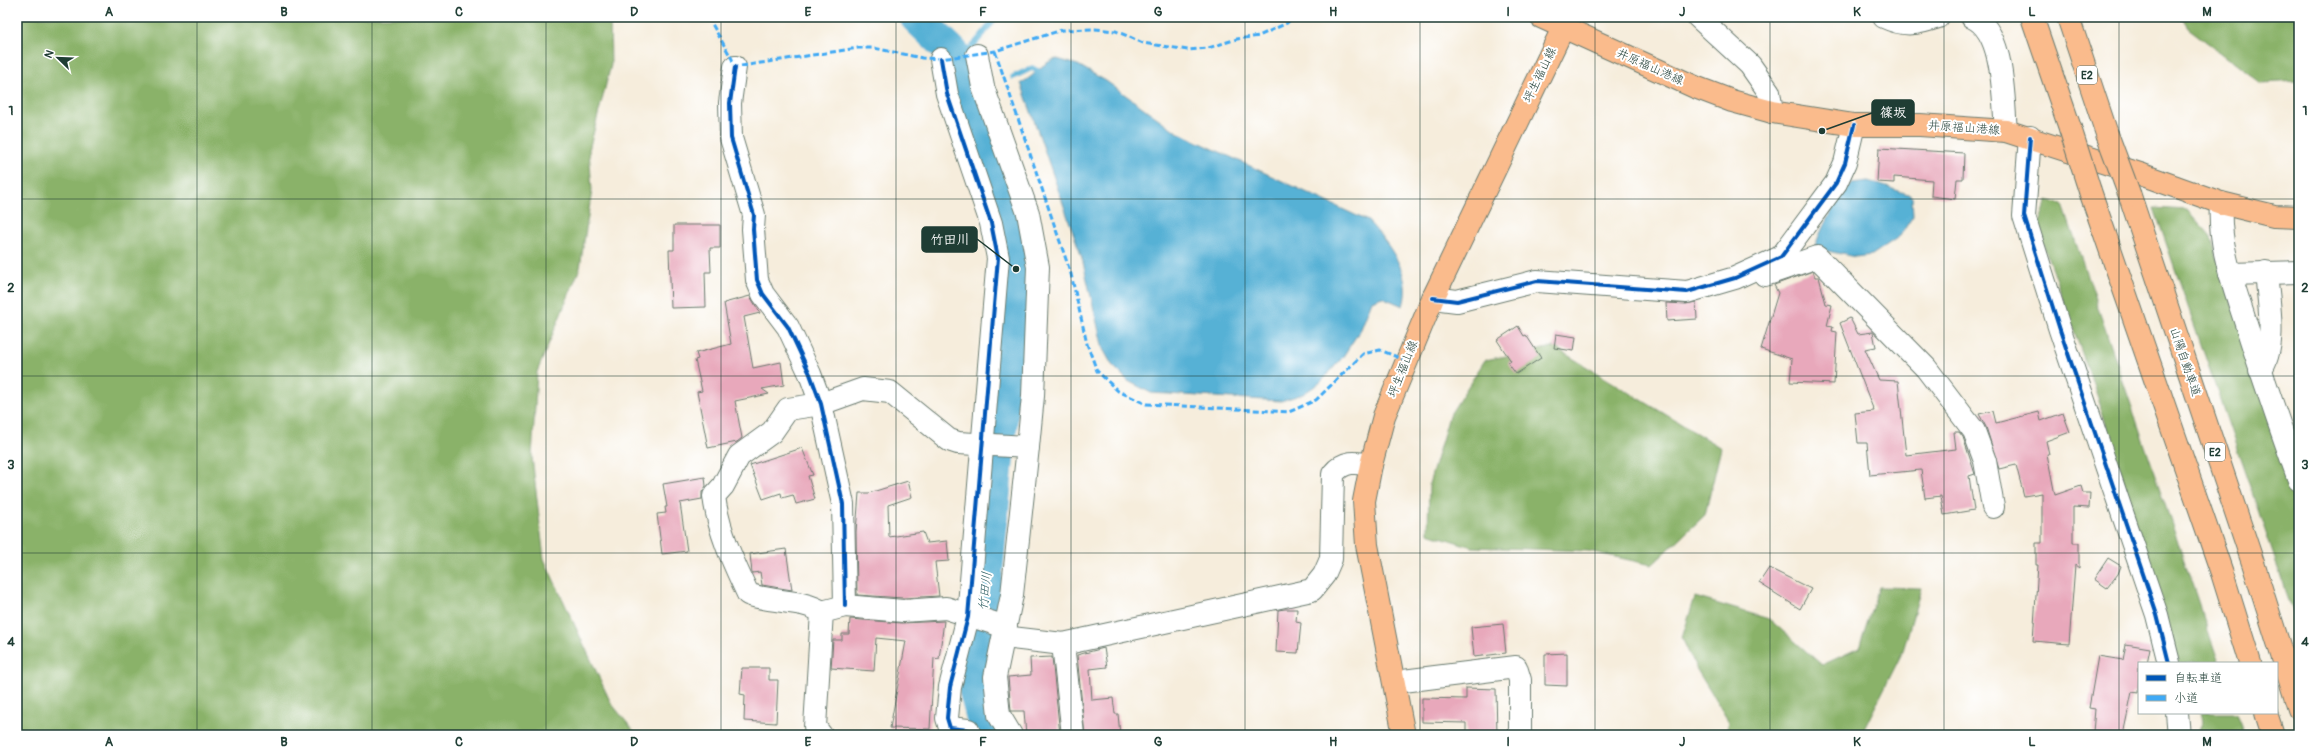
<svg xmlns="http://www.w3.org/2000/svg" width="2316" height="752" font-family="Pangolin,'Klee One',sans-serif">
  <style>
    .forest { fill: #8ab269; stroke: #54784e }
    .water { fill: #57b1d5; stroke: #3b7784 }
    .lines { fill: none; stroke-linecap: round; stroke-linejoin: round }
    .stream { stroke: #57b1d5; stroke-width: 5.5 }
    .river { stroke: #57b1d5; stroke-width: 33 }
    .building { fill: #e8a8bb }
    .minor-casing { stroke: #6a7b6f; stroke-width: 24 }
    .major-casing { stroke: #6a7b6f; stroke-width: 24 }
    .highway-casing { stroke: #6a7b6f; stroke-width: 24 }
    .minor { stroke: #fff; stroke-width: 22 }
    .major { stroke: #fabb8c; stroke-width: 22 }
    .highway { stroke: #fabb8c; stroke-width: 22 }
    .highway-bridge-casing { stroke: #6a7b6f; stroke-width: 24; stroke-linecap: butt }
    .highway-bridge { stroke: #fabb8c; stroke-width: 22 }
    .quiet { stroke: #3fa9f5; stroke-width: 3; stroke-dasharray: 6 3; stroke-linecap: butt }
    .cycleway-casing { stroke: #fff; stroke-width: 6 }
    .cycleway { stroke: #0057b8; stroke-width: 4 }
    .grid { fill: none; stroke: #1f3d34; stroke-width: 1; stroke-opacity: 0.55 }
    .labels { text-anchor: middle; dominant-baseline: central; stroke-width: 4; stroke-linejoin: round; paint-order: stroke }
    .shield { fill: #fff; stroke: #627771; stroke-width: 1 }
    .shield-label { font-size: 11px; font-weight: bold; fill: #1f3d34 }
    .street-label { font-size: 12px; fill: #1f3d34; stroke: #fff }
    .water-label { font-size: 13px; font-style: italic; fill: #306064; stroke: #fff }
    .leader { fill: none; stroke: #1f3d34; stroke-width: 1.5 }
    .callout-dot { fill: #1f3d34; stroke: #fff; stroke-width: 1.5 }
    .callout { fill: #1f3d34; stroke: #1f3d34; stroke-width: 1.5 }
    .callout-label { font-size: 13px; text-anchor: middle; font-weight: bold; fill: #fff }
    .neatline { fill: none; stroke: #1f3d34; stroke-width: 1.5 }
    .grid-label { font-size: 13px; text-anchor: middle; font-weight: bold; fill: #1f3d34 }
  </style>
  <rect width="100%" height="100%" fill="#fff"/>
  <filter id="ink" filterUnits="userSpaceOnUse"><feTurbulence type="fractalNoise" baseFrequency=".025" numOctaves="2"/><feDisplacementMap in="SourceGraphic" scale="8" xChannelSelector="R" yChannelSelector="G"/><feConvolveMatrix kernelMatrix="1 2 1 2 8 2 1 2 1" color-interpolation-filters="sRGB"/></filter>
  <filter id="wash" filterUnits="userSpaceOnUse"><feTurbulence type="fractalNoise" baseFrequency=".012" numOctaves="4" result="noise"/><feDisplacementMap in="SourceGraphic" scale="16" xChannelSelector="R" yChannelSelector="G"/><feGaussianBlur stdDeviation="0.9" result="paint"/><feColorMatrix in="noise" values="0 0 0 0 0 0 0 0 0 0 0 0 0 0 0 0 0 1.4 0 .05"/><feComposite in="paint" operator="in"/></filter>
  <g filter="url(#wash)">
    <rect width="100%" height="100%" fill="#f6eddc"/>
    <g class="forest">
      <polygon points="17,17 610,17 611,65 589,150 592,190 580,268 537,372 532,457 544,559 611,703 637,735 17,735"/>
      <polygon points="2181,17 2299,17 2299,81 2261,83 2188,28"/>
      <polygon points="2048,200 2063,205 2219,663 2179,663 2098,398 2037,227"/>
      <polygon points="2154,208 2187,210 2210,235 2299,502 2299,629"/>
      <polygon points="1554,347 1721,448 1705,515 1652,565 1588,551 1472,547 1428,533 1429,484 1449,416 1485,360"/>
      <polygon points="1879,587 1921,588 1903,651 1861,735 1725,735 1729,722 1696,668 1682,638 1695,597 1769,619 1822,665 1859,648"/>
      <polygon points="2201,713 2236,713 2244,735 2196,735 2203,720"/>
    </g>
    <g class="water">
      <path d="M 1057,59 L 1078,65 L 1106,81 L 1177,132 L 1368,221 C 1389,244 1413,274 1403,306 L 1382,297 L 1372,301 L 1361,329 L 1342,358 L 1321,382 L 1303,394 L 1281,401 L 1151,393 L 1128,381 L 1112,365 L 1103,349 L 1082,258 L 1021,83 C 1036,76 1041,62 1057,59 Z"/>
      <path d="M 1868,181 L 1908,194 L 1912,197 L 1913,216 L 1900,236 L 1872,255 L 1855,257 L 1814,248 C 1824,223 1834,203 1852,183 Z"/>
    </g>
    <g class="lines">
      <g class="stream">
        <polyline points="961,67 968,52 997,17"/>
        <polyline points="1013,77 1032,68 1043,74"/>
        <polyline points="971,98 979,94"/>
      </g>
      <polyline class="river" points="916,17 953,53 961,67 1012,234 1016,269 975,690 987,735"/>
    </g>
    <g id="blocks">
      <g class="building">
        <polygon points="1879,148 1964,153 1963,179 1957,179 1955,199 1931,196 1932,180 1894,177 1894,183 1877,182"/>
        <polygon points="674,225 720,225 720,248 710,248 711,272 705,272 706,307 671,308 669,250 674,250"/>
        <polygon points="1813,271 1815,277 1819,277 1826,304 1832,305 1827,326 1833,327 1832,331 1837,332 1834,384 1790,382 1792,359 1761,349 1778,293 1774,285"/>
        <polygon points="750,296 760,313 744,317 753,368 781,362 784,385 762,389 769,394 735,401 742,438 737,442 708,448 697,392 702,391 695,360 698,359 696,353 731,344 724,303"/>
        <polygon points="1696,302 1697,319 1667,321 1666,303 1686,304"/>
        <polygon points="1850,318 1858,334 1873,332 1876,347 1865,349 1879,380 1898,381 1906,455 1956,449 1954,432 1959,432 1963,437 1975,474 1969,476 1974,510 1944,515 1941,496 1925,498 1921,470 1870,475 1867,443 1858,443 1855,413 1874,411 1840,323"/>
        <polygon points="1518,326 1524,336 1526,335 1541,358 1516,374 1508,363 1511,361 1497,340"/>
        <polygon points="1556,334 1576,337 1574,351 1554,348"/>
        <polygon points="1993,411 1996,423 2039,412 2041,421 2063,413 2070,432 2046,441 2049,454 2047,454 2055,495 2081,486 2083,493 2090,493 2089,508 2073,507 2073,543 2079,543 2079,568 2075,565 2069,644 2033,641 2038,565 2036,565 2036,543 2042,543 2042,493 2024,496 2016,465 1999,469 1986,427 1979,414"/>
        <polygon points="802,448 813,475 808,476 815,499 796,504 793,495 782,498 781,493 763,499 750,465"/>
        <polygon points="705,477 706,486 702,492 702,499 680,503 687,551 662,554 657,514 666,513 665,507 667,507 663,484"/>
        <polygon points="908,481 912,497 888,505 889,537 923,532 927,543 947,541 949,561 935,562 939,596 903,598 857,595 856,532 859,493 869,493"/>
        <polygon points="786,549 792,590 762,585 760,572 752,573 750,554"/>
        <polygon points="2108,558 2121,566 2118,574 2107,588 2094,579"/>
        <polygon points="1769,568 1811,589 1800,609 1759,583"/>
        <polygon points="1285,609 1297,609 1296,622 1301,623 1298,653 1276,652 1278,610"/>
        <polygon points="850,619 902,623 944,621 939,659 934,658 930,729 890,728 906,641 876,638 874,671 831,668 833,640 842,640 842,634 849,634"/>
        <polygon points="1503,624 1506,653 1474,657 1471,627"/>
        <polygon points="2126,644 2150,648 2147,663 2139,663 2138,693 2132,692 2123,735 2096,735 2096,733 2093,732 2095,709 2089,708 2098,656 2123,660"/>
        <polygon points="1104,648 1107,667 1090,669 1092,700 1113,698 1115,714 1118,714 1120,735 1085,735 1077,655"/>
        <polygon points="1567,653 1567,686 1545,685 1545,654"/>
        <polygon points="1052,657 1060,735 1026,735 1024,711 1011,711 1008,677 1031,675 1030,658"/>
        <polygon points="742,668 769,668 769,680 778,680 776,723 744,721 745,695 740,694"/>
        <polygon points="1466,688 1496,689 1497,735 1466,735 1466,723 1422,722 1422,698 1466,699"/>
      </g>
    </g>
  </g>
  <g filter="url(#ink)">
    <use href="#blocks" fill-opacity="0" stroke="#6a7b6f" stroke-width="1"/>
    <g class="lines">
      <g class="minor-casing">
        <g id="minor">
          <polyline points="1698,17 1750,65 1769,92 1772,112"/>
          <path d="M 1884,17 C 1905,27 1917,24 1938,17"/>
          <path d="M 1972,17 C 2005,31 2003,100 2006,131"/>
          <polyline points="977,55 983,87 1028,213 1038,267 1033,396 1028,447 1012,595 995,677 999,715 1011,735"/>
          <polyline points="941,59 947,94 991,223 998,258 968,617 950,687 947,718 950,728 968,730 970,735"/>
          <polyline points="735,67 730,103 731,138 754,215 753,229 757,280 763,294 788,327 810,374 821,404 843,504 845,606"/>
          <polyline points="2030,137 2024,216 2060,330 2157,615 2169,663"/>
          <path d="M 2221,203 C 2218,244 2233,283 2245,321 C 2262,375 2280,427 2299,480"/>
          <polyline points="2230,274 2299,272"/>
          <polyline points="1765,275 1817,257 1926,368 1974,431 1985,461 1993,507"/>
          <polyline points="1433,298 1457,301 1537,281 1687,292 1735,278 1781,257 1836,183 1845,163 1854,125"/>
          <path d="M 2260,370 C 2278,348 2268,299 2266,272"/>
          <path d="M 822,612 C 803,599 771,603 748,594 C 733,562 718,530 714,496 L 723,486 L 739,456 L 772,432 L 788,409 L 821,404 L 863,389 L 890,392 L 949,440 L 958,443 L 1028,447"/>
          <path d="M 1004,637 L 1063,644 L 1312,590 L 1324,575 L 1331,559 L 1333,474 C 1344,460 1356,462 1371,465"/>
          <polyline points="1063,644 1073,735"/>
          <polyline points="1395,682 1516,667 1520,680 1520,735"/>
          <polyline points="2177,713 2179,735"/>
          <polyline points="821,735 815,727 822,612 845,606 903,611 946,608 1006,627"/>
        </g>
      </g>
      <g class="major-casing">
        <g id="major">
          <polyline points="1541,17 1695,87 1732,101 1772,112 1854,125 1920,125 2006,131 2143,175 2221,203 2274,216 2299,217"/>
          <polyline points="1404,735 1367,545 1364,501 1371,465 1384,416 1433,298 1563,28"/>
        </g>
      </g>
      <g class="highway-casing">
        <g id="highway">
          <polyline points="2032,17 2070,128"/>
          <polyline points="2068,17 2107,134"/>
          <polyline points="2090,191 2222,573 2250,663"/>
          <polyline points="2130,196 2253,563 2299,709"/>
          <polyline points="2266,713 2273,735"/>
        </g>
      </g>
      <use href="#minor" class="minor"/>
      <use href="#major" class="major"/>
      <use href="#highway" class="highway"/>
      <g class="highway-bridge-casing">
        <g id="highway-bridge">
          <polyline points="2070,128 2090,191"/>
          <polyline points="2107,134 2130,196"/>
        </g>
      </g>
      <use href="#highway-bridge" class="highway-bridge"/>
      <g class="quiet">
        <polyline points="708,17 732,59 735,67 858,48 874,48 922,58 941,59 995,51 1062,30 1095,29 1116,31 1143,43 1188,50 1208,48 1237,39 1259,36 1287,23 1293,17"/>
        <polyline points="995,51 1071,274 1087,344 1097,371 1118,391 1146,404 1289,412 1316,400 1363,354 1380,350 1407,361"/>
      </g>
      <g class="cycleway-casing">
        <g id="cycleway">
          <polyline points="941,59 947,94 991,223 998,258 968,617 950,687 947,718 950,728 968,730 970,735"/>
          <polyline points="735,67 730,103 731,138 754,215 753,229 757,280 763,294 788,327 810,374 821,404 843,504 845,606"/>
          <polyline points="2030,137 2024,216 2060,330 2157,615 2169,663"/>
          <polyline points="1433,298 1457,301 1537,281 1687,292 1735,278 1781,257 1836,183 1845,163 1854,125"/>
        </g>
      </g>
      <use href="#cycleway" class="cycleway"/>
    </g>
  </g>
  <path class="grid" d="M 197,17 L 197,735M 372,17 L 372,735M 546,17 L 546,735M 721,17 L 721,735M 896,17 L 896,735M 1071,17 L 1071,735M 1245,17 L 1245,735M 1420,17 L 1420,735M 1595,17 L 1595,735M 1770,17 L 1770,735M 1944,17 L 1944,735M 2119,17 L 2119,735M 17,199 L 2299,199M 17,376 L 2299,376M 17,553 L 2299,553"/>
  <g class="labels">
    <g class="shield">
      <rect x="2077" y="66" width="20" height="18" rx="3"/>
      <rect x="2205" y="443" width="20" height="18" rx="3"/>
    </g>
    <g class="shield-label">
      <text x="2087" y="75">E2</text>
      <text x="2215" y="452">E2</text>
    </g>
    <g class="street-label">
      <text transform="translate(1650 67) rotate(24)">井原福山港線</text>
      <text transform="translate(1540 75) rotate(-64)">坪生福山線</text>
      <text transform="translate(1964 128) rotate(4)">井原福山港線</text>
      <text transform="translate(2185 362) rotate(71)">山陽自動車道</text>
      <text transform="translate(1403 369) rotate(-68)">坪生福山線</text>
    </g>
    <g class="water-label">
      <text transform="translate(985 591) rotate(-84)">竹田川</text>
    </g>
  </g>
  <path class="leader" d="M1822 131L1872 113M1016 269L977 239"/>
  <g class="callout-dot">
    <circle cx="1822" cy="131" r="4"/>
    <circle cx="1016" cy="269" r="4"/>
  </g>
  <g class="callout">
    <rect x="1872" y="100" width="42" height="25" rx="4"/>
    <rect x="922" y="227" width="55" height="25" rx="4"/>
  </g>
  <g class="callout-label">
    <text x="1893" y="117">篠坂</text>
    <text x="950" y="244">竹田川</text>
  </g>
  <rect width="2316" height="752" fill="none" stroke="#fff" stroke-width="44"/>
  <rect x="2138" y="662" width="140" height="52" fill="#ffffff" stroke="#a5b1ae"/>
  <rect x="2146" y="675" width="20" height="6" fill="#0057b8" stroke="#a5b1ae"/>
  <text x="2174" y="682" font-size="12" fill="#1f3d34">自転車道</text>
  <rect x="2146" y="695" width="20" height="6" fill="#3fa9f5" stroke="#a5b1ae"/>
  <text x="2174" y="702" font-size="12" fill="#1f3d34">小道</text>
  <g transform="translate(58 58) rotate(293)" stroke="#ffffff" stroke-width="3" paint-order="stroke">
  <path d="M0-3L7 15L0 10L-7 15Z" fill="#1f3d34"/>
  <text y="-6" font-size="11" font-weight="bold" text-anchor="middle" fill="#1f3d34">N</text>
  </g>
  <rect x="22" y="22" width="2272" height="708" class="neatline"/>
  <g class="grid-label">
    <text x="109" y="16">A</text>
    <text x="284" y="16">B</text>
    <text x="459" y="16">C</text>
    <text x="634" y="16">D</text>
    <text x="808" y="16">E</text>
    <text x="983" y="16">F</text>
    <text x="1158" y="16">G</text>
    <text x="1333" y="16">H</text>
    <text x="1508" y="16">I</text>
    <text x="1682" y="16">J</text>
    <text x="1857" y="16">K</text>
    <text x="2032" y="16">L</text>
    <text x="2207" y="16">M</text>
    <text x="11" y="115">1</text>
    <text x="2305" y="115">1</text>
    <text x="11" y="292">2</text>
    <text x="2305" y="292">2</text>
    <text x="11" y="469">3</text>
    <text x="2305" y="469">3</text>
    <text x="11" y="646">4</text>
    <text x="2305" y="646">4</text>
    <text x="109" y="746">A</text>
    <text x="284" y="746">B</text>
    <text x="459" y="746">C</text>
    <text x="634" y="746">D</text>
    <text x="808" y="746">E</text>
    <text x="983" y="746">F</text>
    <text x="1158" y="746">G</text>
    <text x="1333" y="746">H</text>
    <text x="1508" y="746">I</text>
    <text x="1682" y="746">J</text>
    <text x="1857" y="746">K</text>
    <text x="2032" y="746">L</text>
    <text x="2207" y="746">M</text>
  </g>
</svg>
